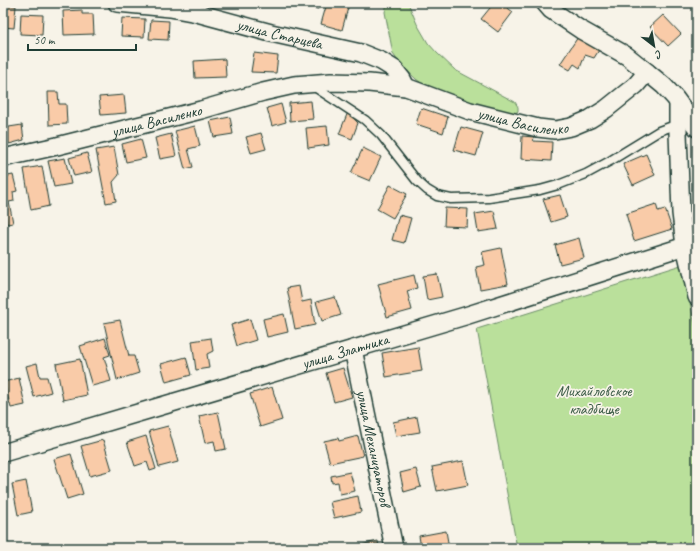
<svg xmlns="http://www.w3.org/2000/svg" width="700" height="551" font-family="Caveat,sans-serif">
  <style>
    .green { fill: #bae09b; stroke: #6c8e68 }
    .building { fill: #f9cba8; stroke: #1f3d34 }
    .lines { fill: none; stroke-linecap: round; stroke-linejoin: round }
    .lane-casing { stroke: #1f3d34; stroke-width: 11 }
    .street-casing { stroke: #1f3d34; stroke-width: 20 }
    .lane { stroke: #f7f3e8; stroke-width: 8 }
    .street { stroke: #f7f3e8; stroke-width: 17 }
    .labels { text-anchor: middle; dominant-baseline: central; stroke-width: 3.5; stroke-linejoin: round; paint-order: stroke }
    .street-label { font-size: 16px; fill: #1f3d34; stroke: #f7f3e8 }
    .park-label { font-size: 16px; fill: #3e5e49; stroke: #f7f3e8 }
  </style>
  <rect width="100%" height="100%" fill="#f7f3e8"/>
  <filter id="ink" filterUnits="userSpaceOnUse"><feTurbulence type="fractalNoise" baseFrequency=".025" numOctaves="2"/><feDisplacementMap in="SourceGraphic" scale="8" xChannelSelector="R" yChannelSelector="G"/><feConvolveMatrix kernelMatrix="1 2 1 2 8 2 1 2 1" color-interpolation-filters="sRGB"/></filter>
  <g filter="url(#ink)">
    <g class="green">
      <polygon points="387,3 408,3 417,24 428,43 437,53 455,70 515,102 518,107 518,111 514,114 485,108 424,85 416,79 401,65 393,54 385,12"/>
      <polygon points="681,265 697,333 697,548 517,548 477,329"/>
    </g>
    <g class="building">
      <polygon points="291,3 319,3 318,9"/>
      <polygon points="327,3 344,3 349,4 342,30 321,24"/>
      <polygon points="494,3 501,3 513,12 498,32 481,19"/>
      <polygon points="3,5 16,6 14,28 3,27"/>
      <polygon points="82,10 82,14 93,14 94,34 64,35 63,11"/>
      <polygon points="21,14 43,15 42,35 20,34"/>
      <polygon points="663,15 681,34 668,46 650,27"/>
      <polygon points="122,18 145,19 144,37 121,36"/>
      <polygon points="151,20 169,21 168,40 149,39"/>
      <polygon points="578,37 599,50 594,58 585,55 580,68 574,64 570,70 560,64"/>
      <polygon points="254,53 278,56 276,73 251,72"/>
      <polygon points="225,59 226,77 195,78 194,61"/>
      <polygon points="48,92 58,92 59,104 66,104 67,124 49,125"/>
      <polygon points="124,95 126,113 101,115 99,97"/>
      <polygon points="311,101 313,119 290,121 289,103"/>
      <polygon points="281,104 286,122 272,126 267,108"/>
      <polygon points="421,108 448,117 443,133 416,124"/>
      <polygon points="348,112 358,123 352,139 339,134"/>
      <polygon points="230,117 233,134 214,137 210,121"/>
      <polygon points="22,125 24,140 9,144 9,127"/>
      <polygon points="195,126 200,146 188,149 193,167 185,169 175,131"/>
      <polygon points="327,126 329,145 308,148 306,128"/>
      <polygon points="461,127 483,133 476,156 454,150"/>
      <polygon points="261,133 266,149 251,153 246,137"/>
      <polygon points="171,134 176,156 160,159 155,138"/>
      <polygon points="522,136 534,137 533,141 552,142 551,161 521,159"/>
      <polygon points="141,139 146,158 126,162 122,144"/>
      <polygon points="114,147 119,175 113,182 116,201 106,203 96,150"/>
      <polygon points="363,148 381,157 370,181 351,173"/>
      <polygon points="87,153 92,172 74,176 69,158"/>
      <polygon points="646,154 655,175 633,185 623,164"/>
      <polygon points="65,158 71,184 54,187 48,161"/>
      <polygon points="42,166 49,206 31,210 24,169"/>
      <polygon points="13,175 17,191 13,192 14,201 9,202 13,223 7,224 3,204 3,177"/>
      <polygon points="390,185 407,194 393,218 377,209"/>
      <polygon points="560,195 567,217 551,222 543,199"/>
      <polygon points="656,204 658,211 665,209 672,229 634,241 626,214"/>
      <polygon points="445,208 468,209 467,227 444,226"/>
      <polygon points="494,211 498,229 478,232 475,214"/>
      <polygon points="399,215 411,218 404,243 392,240"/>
      <polygon points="579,238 584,258 560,264 555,245"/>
      <polygon points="501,248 508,284 480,289 476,267 485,265 482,252"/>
      <polygon points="437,274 442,297 427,300 423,276"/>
      <polygon points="414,275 417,288 407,291 412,310 387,317 378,284"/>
      <polygon points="299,286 302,302 311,300 315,325 295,329 287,288"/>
      <polygon points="335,297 341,315 322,321 316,302"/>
      <polygon points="284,314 288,332 267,337 263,319"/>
      <polygon points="250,319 256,340 237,346 231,325"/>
      <polygon points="120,320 129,356 134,356 139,373 117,380 104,323"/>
      <polygon points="105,338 110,355 104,357 111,381 92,386 80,346"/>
      <polygon points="211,338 213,351 207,354 209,368 196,370 192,341"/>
      <polygon points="418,347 422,371 386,377 382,353"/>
      <polygon points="186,357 191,375 166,382 161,364"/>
      <polygon points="80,359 87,395 63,400 56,364"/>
      <polygon points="37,363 40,377 47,377 51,392 34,397 26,366"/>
      <polygon points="343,368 352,397 334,402 326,373"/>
      <polygon points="19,378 25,405 11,408 4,382"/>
      <polygon points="272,387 282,420 260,427 250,394"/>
      <polygon points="218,412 226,449 216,451 214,441 205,443 199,416"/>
      <polygon points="417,417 420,432 396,436 393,422"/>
      <polygon points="168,426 178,462 159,467 149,431"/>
      <polygon points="146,436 156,469 150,471 147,462 135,466 127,442"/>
      <polygon points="358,436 363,456 330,463 324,441 338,438 339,441"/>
      <polygon points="103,440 112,470 90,476 81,446"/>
      <polygon points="71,454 83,494 67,499 54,459"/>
      <polygon points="463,461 468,485 437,491 432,467"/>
      <polygon points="416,469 421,487 404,492 400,473"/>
      <polygon points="350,472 355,491 340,494 338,482 332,483 331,476"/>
      <polygon points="26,481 32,512 18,515 12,484"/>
      <polygon points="358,496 361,512 334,518 330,502"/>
      <polygon points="446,531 449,548 421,548 419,536"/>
      <polygon points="378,541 379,548 346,548"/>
    </g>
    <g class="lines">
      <g class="lane-casing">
        <polyline id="lane" points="313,86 365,120 381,135 417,181 427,190 437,196 451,199 489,198 540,190 558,185 586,174 610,161 659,131 678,124"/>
      </g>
      <g class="street-casing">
        <g id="street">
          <path id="s1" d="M 117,3 L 170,8 L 197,13 L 271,33 L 361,53 L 381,61 L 394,69 L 402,79 L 406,87"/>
          <polyline points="545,3 551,10 581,30 627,56 647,72"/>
          <polyline points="678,103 678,133 681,213 685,246 697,297"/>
          <path id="s2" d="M 3,158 L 57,146 L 201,110 L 263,92 L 294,85 L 331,82 L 369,83 L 406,87 L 470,111 L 538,128 L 555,130 L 571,127 L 590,119 L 606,109 L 636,85 L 647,72 L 664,86 L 675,98 L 697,128"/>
          <path id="s3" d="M 353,349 L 394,548"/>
          <path id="s4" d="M 3,453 L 465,316 L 685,246"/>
        </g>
      </g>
      <use href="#lane" class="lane"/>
      <use href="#street" class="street"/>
    </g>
  </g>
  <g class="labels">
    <g class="street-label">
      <text stroke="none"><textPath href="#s1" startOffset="166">улица Старцева</textPath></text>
      <text stroke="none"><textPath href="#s2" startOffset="535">улица Василенко</textPath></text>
      <text stroke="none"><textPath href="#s2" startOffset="158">улица Василенко</textPath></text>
      <text stroke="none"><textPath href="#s4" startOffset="357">улица Златника</textPath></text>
      <text stroke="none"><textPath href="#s3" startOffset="101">улица Механизаторов</textPath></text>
    </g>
    <g class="park-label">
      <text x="594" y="391">Михайловское<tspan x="594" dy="18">кладбище</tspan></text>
    </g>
  </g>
  <rect width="700" height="551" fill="none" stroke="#f7f3e8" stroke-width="16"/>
  <rect x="8" y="8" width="684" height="535" fill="none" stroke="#1f3d34" stroke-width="1.5" filter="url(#ink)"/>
  <g transform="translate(654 46) rotate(149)" stroke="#f7f3e8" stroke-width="3" paint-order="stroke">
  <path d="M0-3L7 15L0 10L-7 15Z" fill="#1f3d34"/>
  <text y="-6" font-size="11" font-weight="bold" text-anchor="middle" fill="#1f3d34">С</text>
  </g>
  <path d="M28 44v6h108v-6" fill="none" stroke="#1f3d34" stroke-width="2"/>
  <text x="34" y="44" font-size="12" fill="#1f3d34" stroke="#f7f3e8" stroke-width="3" paint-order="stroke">50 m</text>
</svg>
